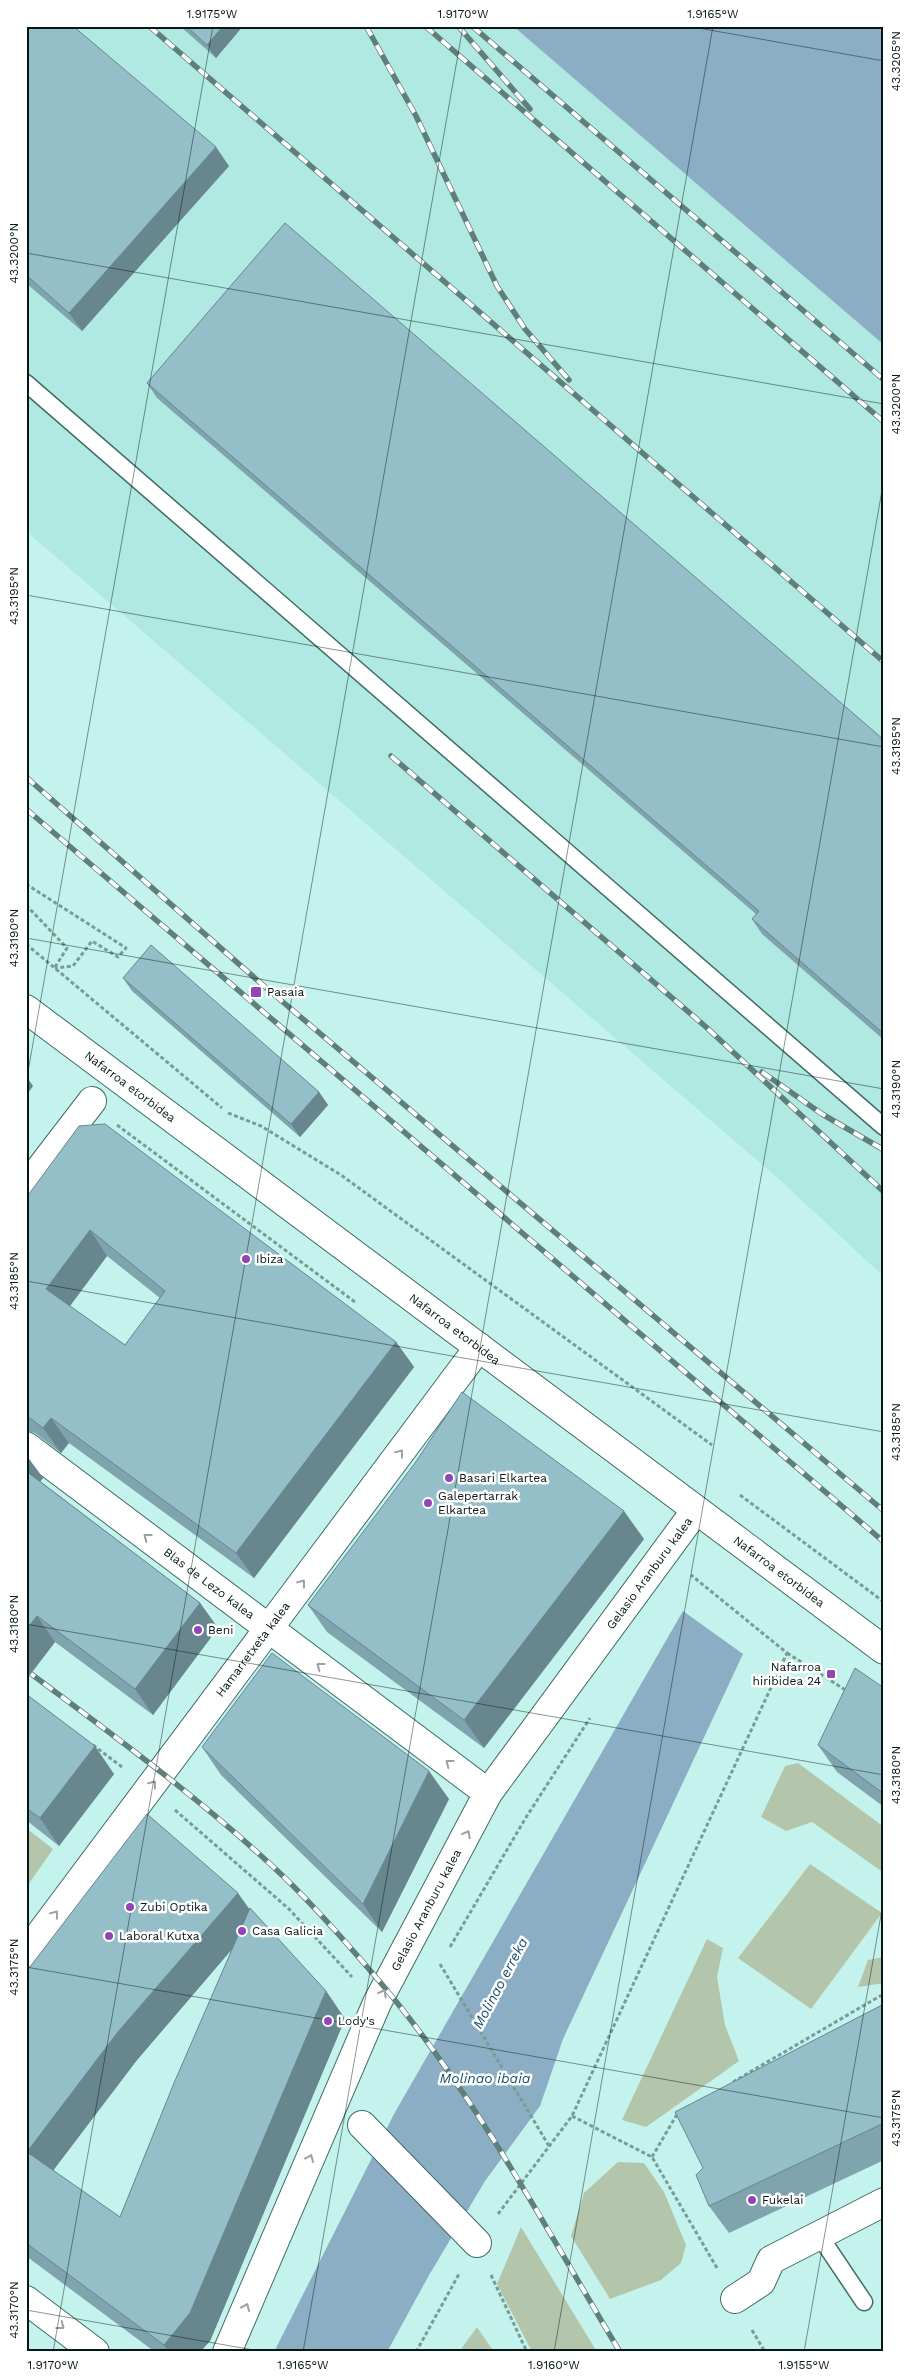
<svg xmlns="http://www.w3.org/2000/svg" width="910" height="2378" font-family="'Work Sans',sans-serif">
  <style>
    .built { fill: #b0e8e2 }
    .green { fill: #b3c5ab }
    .water { fill: #8caec5 }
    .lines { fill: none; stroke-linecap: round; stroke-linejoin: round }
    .lane-casing { stroke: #406b66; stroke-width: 19 }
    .street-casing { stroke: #406b66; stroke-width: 30 }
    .secondary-casing { stroke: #406b66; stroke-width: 30 }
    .path { stroke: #799c98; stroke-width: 3; stroke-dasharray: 4 2.5; stroke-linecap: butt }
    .lane { stroke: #fff; stroke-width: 16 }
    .street { stroke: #fff; stroke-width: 28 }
    .secondary { stroke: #fff; stroke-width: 28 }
    .rail-casing { stroke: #5f7f7b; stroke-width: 5.5 }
    .rail { stroke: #fff; stroke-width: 4; stroke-dasharray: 11; stroke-linecap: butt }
    .wall { fill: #7fa4ad; fill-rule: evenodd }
    .shaded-wall { fill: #68868d }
    .building { fill: #94bfc9; stroke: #68868d; fill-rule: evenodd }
    .oneway { stroke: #9ba2a1 }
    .ticks { fill: none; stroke: #061715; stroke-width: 1; stroke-opacity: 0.45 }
    .poi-dot { fill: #9245b6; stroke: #fff; stroke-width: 2 }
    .labels { text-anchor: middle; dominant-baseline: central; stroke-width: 5; stroke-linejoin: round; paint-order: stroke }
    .poi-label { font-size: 12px; fill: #061715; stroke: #fff; text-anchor: start }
    .street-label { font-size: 12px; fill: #061715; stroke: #fff }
    .water-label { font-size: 14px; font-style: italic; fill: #134f6f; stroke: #fff }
    .neatline { fill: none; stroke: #061715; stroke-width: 2 }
    .ticks-label { font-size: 12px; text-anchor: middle; fill: #061715 }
  </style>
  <rect width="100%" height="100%" fill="#c4f3ed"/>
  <polygon class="built" points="26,26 513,26 884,345 884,1277 780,1180 26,531"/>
  <g class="green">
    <polygon points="798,1763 884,1827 884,1873 812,1822 786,1831 761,1817 785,1766"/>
    <polygon points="26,1828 53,1849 26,1888"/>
    <polygon points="810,1864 882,1913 811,2009 738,1958"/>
    <polygon points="707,1939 723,1948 717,1977 725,2025 739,2061 646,2127 622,2120"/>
    <polygon points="884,1957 884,1983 858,1987 868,1960"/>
    <polygon points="618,2162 644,2163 664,2192 686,2245 681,2263 661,2280 610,2299 571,2236 584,2193"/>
    <polygon points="521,2227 597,2352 532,2352 497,2284"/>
    <polygon points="477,2327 494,2352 459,2352"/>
  </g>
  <g class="water">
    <polygon points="513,26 884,26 884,345"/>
    <polygon points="683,1611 743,1654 563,2039 540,2106 485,2181 428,2277 387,2352 274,2352 394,2114"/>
  </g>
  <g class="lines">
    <g class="lane-casing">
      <g id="lane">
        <polyline points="26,383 884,1127"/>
        <polyline points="819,2235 864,2302"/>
      </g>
    </g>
    <g class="street-casing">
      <g id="street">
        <polyline points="26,1187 92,1101"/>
        <path id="s1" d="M 26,1446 L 488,1793"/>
        <path id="s2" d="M 26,1953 L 479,1347"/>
        <polyline points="362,2125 477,2243"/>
        <polyline points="735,2299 761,2282 771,2260 884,2202"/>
        <polyline points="26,2300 95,2352"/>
        <path id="s3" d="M 227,2352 L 377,2003 L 488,1793 L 696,1510"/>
      </g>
    </g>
    <g class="secondary-casing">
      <g id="secondary">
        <path id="s4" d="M 26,1009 L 884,1650"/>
      </g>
    </g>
    <g class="path">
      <polyline points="26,884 126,948 118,957 92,941 73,966 55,968"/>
      <polyline points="26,905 67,948 55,967"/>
      <polyline points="26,944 222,1108"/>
      <polyline points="228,1113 261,1126 341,1175 712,1445"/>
      <polyline points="117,1125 355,1302"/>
      <polyline points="740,1495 884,1602"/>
      <polyline points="787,1653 847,1691"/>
      <polyline points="93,1745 122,1767"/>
      <polyline points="175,1810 289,1909 352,1977"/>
      <polyline points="450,1947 525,1819 590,1718"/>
      <polyline points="440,1964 549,2146"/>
      <polyline points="733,2082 880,1996 884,1996"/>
      <polyline points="572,2116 652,2157 717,2268"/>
      <polyline points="652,2157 676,2116 680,2113"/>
      <polyline points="498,2214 572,2116 787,1653 691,1575"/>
      <polyline points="491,2275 527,2352"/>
      <polyline points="752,2330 765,2352"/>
      <polyline points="416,2352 459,2274"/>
    </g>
    <use href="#lane" class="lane"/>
    <use href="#street" class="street"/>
    <use href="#secondary" class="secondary"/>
    <g class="rail-casing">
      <g id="rail">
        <polyline points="149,26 884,662"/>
        <polyline points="366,26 416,116 497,286 525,329 569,380"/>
        <polyline points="425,26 884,422"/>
        <polyline points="458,26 530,109"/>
        <polyline points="472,26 884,380"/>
        <polyline points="391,756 706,1027 884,1192"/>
        <polyline points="26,777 264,986 884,1511"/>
        <polyline points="26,809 884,1542"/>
        <polyline points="762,1072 822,1114 884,1150"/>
        <path d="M 26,1670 C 114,1736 204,1801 284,1877 C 316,1908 345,1941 374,1975 C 471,2087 544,2225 620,2352"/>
      </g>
    </g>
    <use href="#rail" class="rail"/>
  </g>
  <g class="wall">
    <polygon points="26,26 229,166 82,331 26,283"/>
    <polygon points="180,26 243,26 216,58"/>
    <polygon points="147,383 884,740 884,1040 762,934 752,919 756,914 157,398"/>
    <polygon points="123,978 319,1092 328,1105 300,1137 132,991"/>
    <path d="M 26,1198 L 396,1342 L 414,1367 L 254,1578 L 69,1443 L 61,1453 L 35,1433 L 26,1431 ZM 107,1256 L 160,1298 L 125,1345 L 70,1306 Z"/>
    <polygon points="26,1455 43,1478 40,1481 200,1603 218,1628 153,1715 55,1642 26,1680"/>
    <polygon points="644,1539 484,1748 327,1632 308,1605"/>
    <polygon points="884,1688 884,1807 837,1772 818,1745"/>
    <polygon points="26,1694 114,1774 59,1846 26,1820"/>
    <polygon points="202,1747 449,1799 382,1932 221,1775"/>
    <path d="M 249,1909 L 326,1991 L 345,2019 L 210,2341 L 200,2352 L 155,2352 L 26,2256 L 26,1972 ZM 232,1949 L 120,2217 L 53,2170 L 137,2060 Z"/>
    <polygon points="884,2004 884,2160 729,2233 709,2206"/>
  </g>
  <g class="shaded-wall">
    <polygon points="223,26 243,26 216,58 207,45"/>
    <polygon points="216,147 229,166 82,331 69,313"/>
    <polygon points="26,1076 33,1086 26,1096"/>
    <polygon points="319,1092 328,1105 300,1137 291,1124"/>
    <polygon points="90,1230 107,1256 64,1314 46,1289"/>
    <polygon points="396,1342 414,1367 254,1578 236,1553"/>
    <polygon points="51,1418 69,1443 61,1453 43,1428"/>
    <polygon points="26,1455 43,1478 34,1489 26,1477"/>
    <polygon points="624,1511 644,1539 484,1748 464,1720"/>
    <polygon points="200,1603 218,1628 153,1715 135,1689"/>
    <polygon points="37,1616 55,1642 26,1680 26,1630"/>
    <polygon points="95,1746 114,1774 59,1846 40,1818"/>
    <polygon points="429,1771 449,1799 382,1932 363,1904"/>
    <polygon points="238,1893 257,1920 137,2060 46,2180 27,2152 117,2033"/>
    <polygon points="326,1991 345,2019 210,2341 200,2352 168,2352 164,2345"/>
  </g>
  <g class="building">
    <polygon points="26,26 73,26 216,147 69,313 26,275"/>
    <polygon points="186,26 223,26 207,45"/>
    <polygon points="285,223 884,740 884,1034 752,919 759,911 147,383"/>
    <polygon points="151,945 319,1092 291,1124 123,978"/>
    <path d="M 105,1124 L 396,1342 L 236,1553 L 51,1418 L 43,1428 L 26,1415 L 26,1198 L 79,1126 ZM 90,1230 L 165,1291 L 125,1345 L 46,1289 Z"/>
    <polygon points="462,1392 624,1511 464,1720 308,1605 415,1463"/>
    <polygon points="26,1471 200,1603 135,1689 37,1616 26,1630"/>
    <polygon points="272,1653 429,1771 363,1904 202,1747"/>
    <polygon points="855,1668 884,1688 884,1794 818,1745"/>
    <polygon points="26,1694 95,1746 40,1818 26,1808"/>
    <polygon points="147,1814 238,1893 117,2033 27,2152 120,2217 174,2083 250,1908 326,1991 190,2313 164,2345 26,2243 26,1972"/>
    <polygon points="884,2004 884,2123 709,2206 696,2175 703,2168 675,2112"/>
  </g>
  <defs><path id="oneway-chevron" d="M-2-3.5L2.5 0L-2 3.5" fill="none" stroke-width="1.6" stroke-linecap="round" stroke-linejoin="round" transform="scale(1.25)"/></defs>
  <g class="oneway">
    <use href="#oneway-chevron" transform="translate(400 1453) rotate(-53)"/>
    <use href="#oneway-chevron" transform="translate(147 1537) rotate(-143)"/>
    <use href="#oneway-chevron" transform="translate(302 1583) rotate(-53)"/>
    <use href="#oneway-chevron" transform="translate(320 1666) rotate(-143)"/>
    <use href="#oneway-chevron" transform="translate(449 1763) rotate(-143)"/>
    <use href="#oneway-chevron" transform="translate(153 1784) rotate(-53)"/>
    <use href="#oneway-chevron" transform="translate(467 1834) rotate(-62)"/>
    <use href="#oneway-chevron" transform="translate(55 1914) rotate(-53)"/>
    <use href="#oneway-chevron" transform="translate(383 1993) rotate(-62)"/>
    <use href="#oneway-chevron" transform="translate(310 2158) rotate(-67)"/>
    <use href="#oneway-chevron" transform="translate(246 2307) rotate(-67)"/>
    <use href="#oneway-chevron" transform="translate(61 2326) rotate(37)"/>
  </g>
  <path class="ticks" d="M 687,26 L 884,61M 26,253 L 884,404M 26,595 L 884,747M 26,938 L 884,1089M 26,1083 L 213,26M 26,1281 L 884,1432M 26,1624 L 884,1775M 26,1967 L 884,2118M 26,2310 L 265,2352M 53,2352 L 463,26M 303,2352 L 713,26M 554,2352 L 884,479M 804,2352 L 884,1898"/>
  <g class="poi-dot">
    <rect x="250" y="986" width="12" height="12" rx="2.5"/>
    <circle cx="246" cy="1259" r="5"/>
    <circle cx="449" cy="1478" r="5"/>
    <circle cx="428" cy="1503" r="5"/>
    <circle cx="198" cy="1630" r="5"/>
    <rect x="826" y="1669" width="10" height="10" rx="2.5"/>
    <circle cx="130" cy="1907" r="5"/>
    <circle cx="242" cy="1931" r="5"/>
    <circle cx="109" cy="1936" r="5"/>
    <circle cx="328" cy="2021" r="5"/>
    <circle cx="752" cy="2200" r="5"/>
  </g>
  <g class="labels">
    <g class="poi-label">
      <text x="267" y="992">Pasaia</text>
      <text x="256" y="1259">Ibiza</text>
      <text x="459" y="1478">Basari Elkartea</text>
      <text x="438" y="1496">Galepertarrak<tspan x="438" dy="14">Elkartea</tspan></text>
      <text x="208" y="1630">Beni</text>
      <text x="821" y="1667" text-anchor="end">Nafarroa<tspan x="821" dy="14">hiribidea 24</tspan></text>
      <text x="140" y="1907">Zubi Optika</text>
      <text x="252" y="1931">Casa Galicia</text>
      <text x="119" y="1936">Laboral Kutxa</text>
      <text x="338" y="2021">Lody's</text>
      <text x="762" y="2200">Fukelai</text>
    </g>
    <g class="street-label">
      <text stroke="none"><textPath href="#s4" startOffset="130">Nafarroa etorbidea</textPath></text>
      <text stroke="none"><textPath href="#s4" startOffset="535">Nafarroa etorbidea</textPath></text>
      <text stroke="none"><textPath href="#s4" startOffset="940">Nafarroa etorbidea</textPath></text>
      <text stroke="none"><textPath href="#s3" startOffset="890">Gelasio Aranburu kalea</textPath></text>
      <text stroke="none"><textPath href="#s1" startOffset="229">Blas de Lezo kalea</textPath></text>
      <text stroke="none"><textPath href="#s2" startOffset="379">Hamarretxeta kalea</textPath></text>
      <text stroke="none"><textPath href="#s3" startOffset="485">Gelasio Aranburu kalea</textPath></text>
    </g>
    <g class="water-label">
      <text transform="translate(500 1983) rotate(-62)">Molinao erreka</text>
      <text x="485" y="2078">Molinao ibaia</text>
    </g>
  </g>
  <rect width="910" height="2378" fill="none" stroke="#ffffff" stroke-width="55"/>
  <rect x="28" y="28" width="854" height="2322" class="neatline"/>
  <g class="ticks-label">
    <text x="212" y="18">1.9175°W</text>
    <text x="463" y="18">1.9170°W</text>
    <text x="713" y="18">1.9165°W</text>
    <text transform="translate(896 61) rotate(-90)" y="4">43.3205°N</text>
    <text transform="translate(14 253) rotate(-90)" y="4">43.3200°N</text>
    <text transform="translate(896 404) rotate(-90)" y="4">43.3200°N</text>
    <text transform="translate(14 596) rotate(-90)" y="4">43.3195°N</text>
    <text transform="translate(896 746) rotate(-90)" y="4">43.3195°N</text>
    <text transform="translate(14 938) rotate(-90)" y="4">43.3190°N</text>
    <text transform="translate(896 1089) rotate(-90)" y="4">43.3190°N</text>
    <text transform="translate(14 1281) rotate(-90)" y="4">43.3185°N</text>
    <text transform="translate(896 1432) rotate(-90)" y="4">43.3185°N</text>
    <text transform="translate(14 1624) rotate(-90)" y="4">43.3180°N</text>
    <text transform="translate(896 1775) rotate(-90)" y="4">43.3180°N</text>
    <text transform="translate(14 1967) rotate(-90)" y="4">43.3175°N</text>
    <text transform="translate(896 2118) rotate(-90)" y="4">43.3175°N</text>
    <text transform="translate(14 2310) rotate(-90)" y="4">43.3170°N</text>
    <text x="53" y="2369">1.9170°W</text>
    <text x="303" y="2369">1.9165°W</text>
    <text x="554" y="2369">1.9160°W</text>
    <text x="804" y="2369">1.9155°W</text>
  </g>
</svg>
